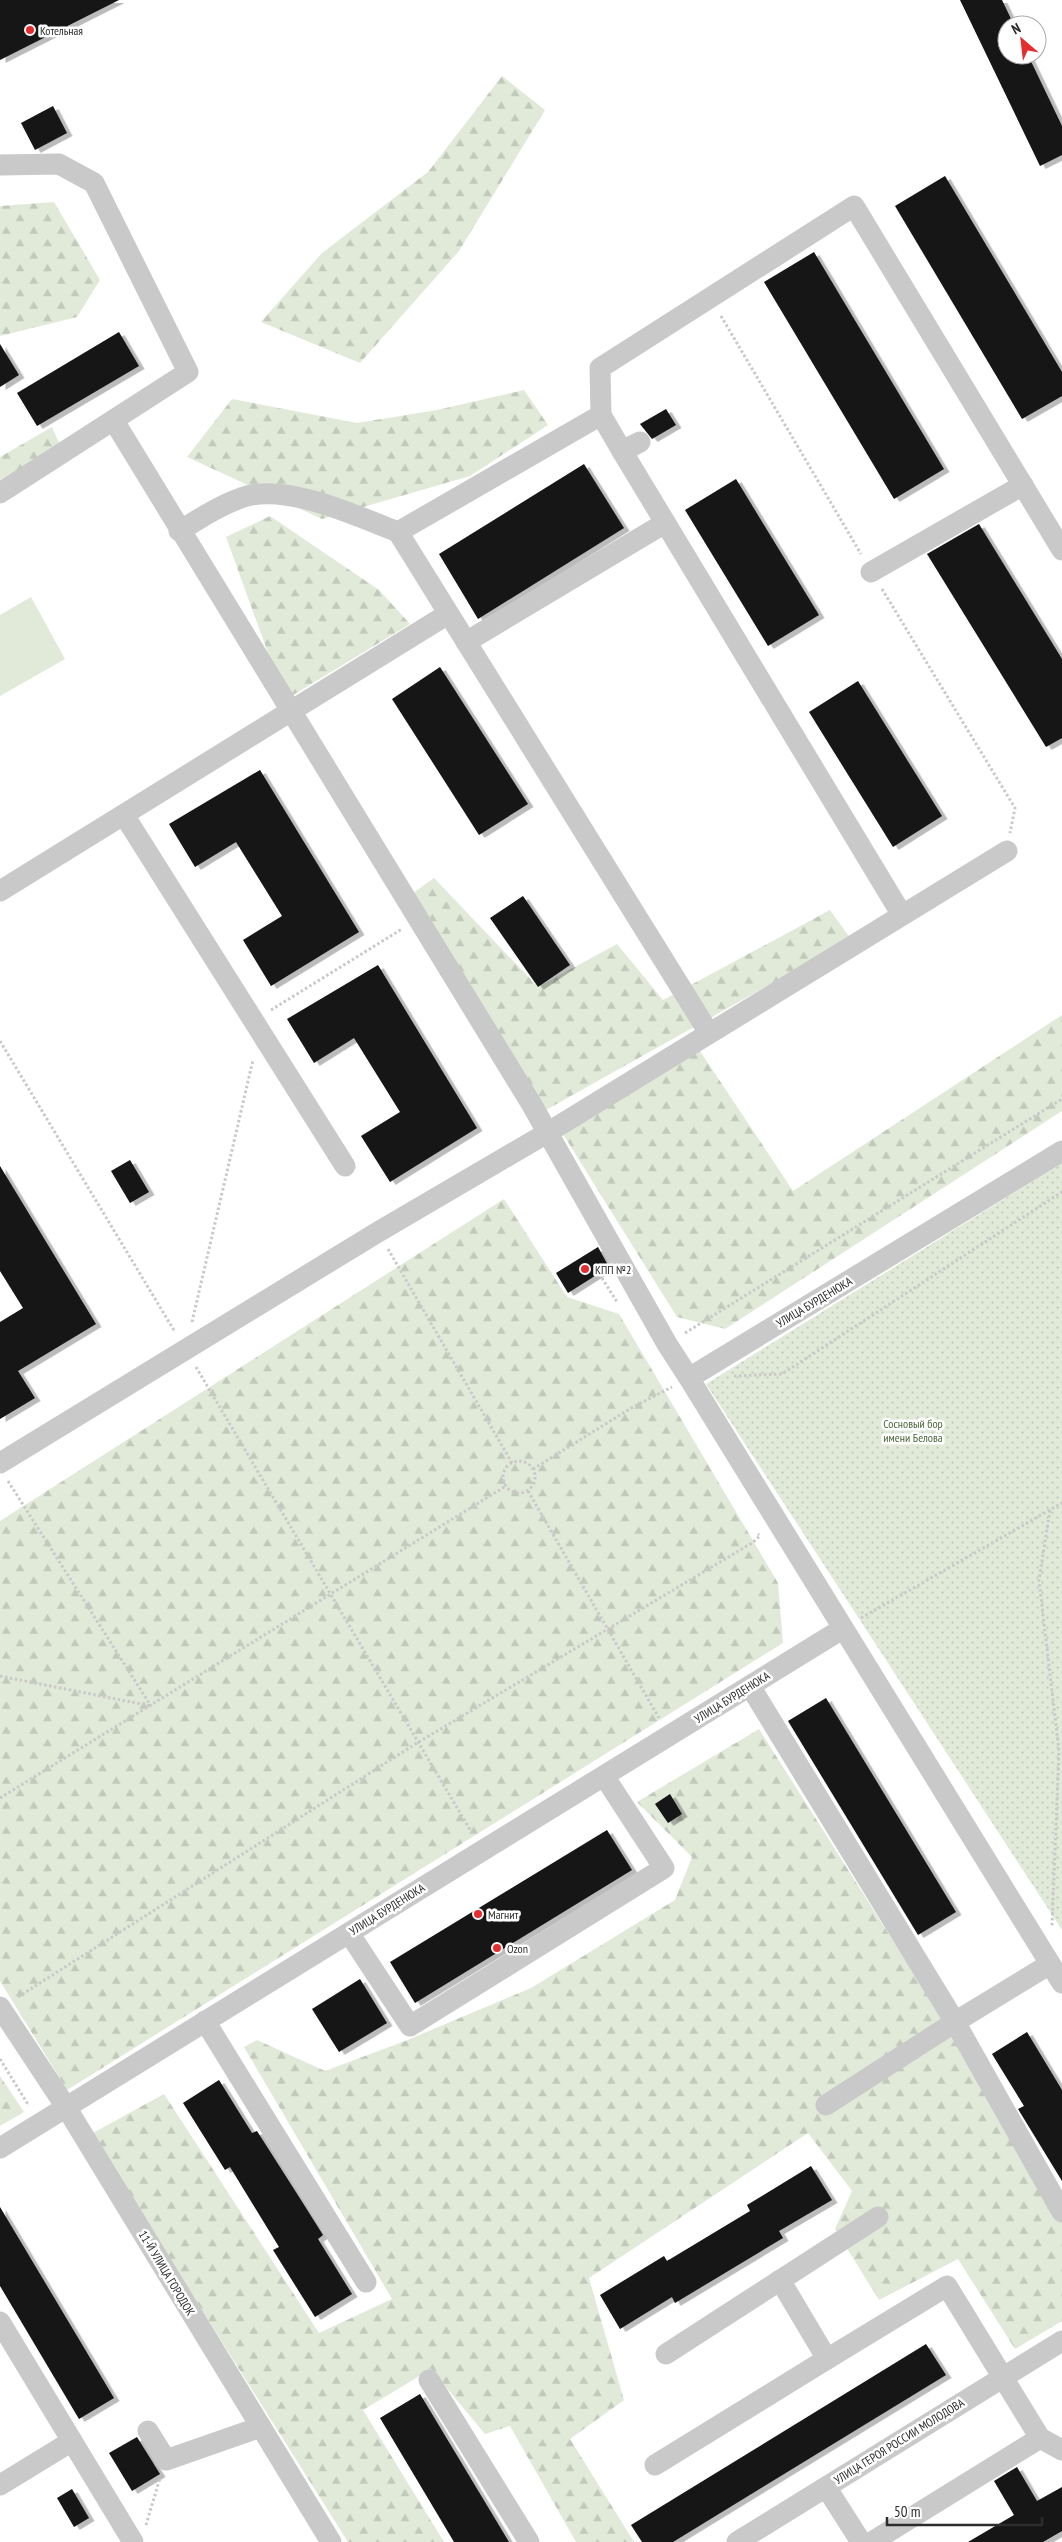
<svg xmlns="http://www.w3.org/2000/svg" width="1062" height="2542" font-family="'PT Sans Narrow',sans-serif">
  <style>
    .grass { fill: #e1ead9 }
    .forest { fill: url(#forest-firs) }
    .park { fill: url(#park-dots) }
    .building { fill: #131313; filter: url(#shadow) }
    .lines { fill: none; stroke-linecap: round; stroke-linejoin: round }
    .path { stroke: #c9c9c9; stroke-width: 3; stroke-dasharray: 2.5 2.5; stroke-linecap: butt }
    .minor { stroke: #c9c9c9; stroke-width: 21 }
    .poi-dot { fill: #e52c2e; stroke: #fff; stroke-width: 2 }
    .labels { text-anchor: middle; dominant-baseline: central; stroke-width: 5; stroke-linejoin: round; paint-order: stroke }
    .poi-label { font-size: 12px; fill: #2c2c2c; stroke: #fff; text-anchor: start }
    .street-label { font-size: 12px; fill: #2c2c2c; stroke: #fff }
    .park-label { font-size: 12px; fill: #4c673a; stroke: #fff }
  </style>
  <defs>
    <pattern id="forest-firs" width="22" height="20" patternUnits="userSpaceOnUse" patternTransform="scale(1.25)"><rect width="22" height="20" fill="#e1ead9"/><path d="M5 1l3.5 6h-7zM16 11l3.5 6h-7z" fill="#c1c9ba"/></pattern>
    <pattern id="park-dots" width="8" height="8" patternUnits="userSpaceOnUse" patternTransform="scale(1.25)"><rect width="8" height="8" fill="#e1ead9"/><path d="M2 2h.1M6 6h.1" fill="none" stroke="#c1c9ba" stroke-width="1.8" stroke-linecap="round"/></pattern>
    <filter id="shadow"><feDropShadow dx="5.5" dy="3" stdDeviation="0" flood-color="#0004"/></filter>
  </defs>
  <rect width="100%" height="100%" fill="#fff"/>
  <polygon class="grass" points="31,597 65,659 0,696 0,615"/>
  <g class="forest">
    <polygon points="502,76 545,110 459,251 360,363 261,322 322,253 428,172"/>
    <polygon points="54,202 100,280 77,317 0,336 0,206"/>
    <polygon points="524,390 548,425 470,476 322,519 187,457 232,399 357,423 437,410"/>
    <polygon points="52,427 60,445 0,480 0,457"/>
    <polygon points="270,516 379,590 410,624 285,700 226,537"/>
    <polygon points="434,878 538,987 617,944 663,1000 830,910 851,939 546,1110 409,896"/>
    <polygon points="1062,1015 1062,1111 725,1329 677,1317 561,1131 700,1051 793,1191"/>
    <polygon points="504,1199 567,1297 619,1314 778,1583 783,1643 67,2090 0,1981 0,1521"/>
    <polygon points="759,1729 1062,2208 1062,2321 1015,2349 958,2259 879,2300 835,2229 852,2191 808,2133 589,2278 624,2400 570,2439 634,2542 576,2542 510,2426 485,2434 431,2369 363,2410 444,2542 348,2542 91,2134 164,2094 319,2333 392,2299 244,2047 257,2040 325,2071 405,2041 531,1988 675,1900 692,1857 637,1802"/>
    <polygon points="0,2076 24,2112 0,2126"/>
  </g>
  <polygon class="park" points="1062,1163 1062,1930 706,1384"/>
  <g class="building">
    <polygon points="0,0 119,0 0,60"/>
    <polygon points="960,0 1002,0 1014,25 1007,25 1007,55 1028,55 1062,126 1062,155 1040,166"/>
    <polygon points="53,106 67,133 35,150 21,123"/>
    <polygon points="945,176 1062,372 1062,396 1022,419 895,206"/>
    <polygon points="814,252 944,469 894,499 764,282"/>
    <polygon points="119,332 139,366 37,426 17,393"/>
    <polygon points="0,344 19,375 0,387"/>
    <polygon points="666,409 676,425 652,439 640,424"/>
    <polygon points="584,464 624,528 478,619 439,554"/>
    <polygon points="736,479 819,615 768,646 685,510"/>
    <polygon points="979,524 1062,659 1062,738 1046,747 927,554"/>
    <polygon points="440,667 528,804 479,835 392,699"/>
    <polygon points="858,681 942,816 893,847 809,712"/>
    <polygon points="260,770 359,932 271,986 243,940 282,916 236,842 195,867 169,824"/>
    <polygon points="523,896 570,965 538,987 490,918"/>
    <polygon points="378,965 477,1128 390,1182 361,1136 400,1112 354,1038 314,1063 287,1019"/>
    <polygon points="130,1160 149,1192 130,1203 111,1171"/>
    <polygon points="0,1166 96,1324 18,1371 35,1398 0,1419 0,1322 23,1308 0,1271"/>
    <polygon points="598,1247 609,1267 568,1293 556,1273"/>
    <polygon points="826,1698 956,1912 918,1935 788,1721"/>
    <polygon points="670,1794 682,1814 668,1823 655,1804"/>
    <polygon points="607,1830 632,1870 415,2003 390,1962"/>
    <polygon points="360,1979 387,2023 339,2052 312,2009"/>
    <polygon points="1027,2032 1062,2090 1062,2181 1018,2109 1024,2106 992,2054"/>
    <polygon points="219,2080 252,2133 257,2131 301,2200 323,2235 318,2239 352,2294 315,2317 273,2250 279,2247 230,2167 225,2170 183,2103"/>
    <polygon points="811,2166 832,2200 779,2231 783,2238 675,2303 672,2297 620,2329 600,2295 664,2256 667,2261 750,2211 747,2205"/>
    <polygon points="0,2207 114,2398 79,2419 0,2286"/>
    <polygon points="926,2344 946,2375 673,2542 642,2542 631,2525"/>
    <polygon points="420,2394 509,2542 454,2542 380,2418"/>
    <polygon points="137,2437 160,2474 132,2491 109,2453"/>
    <polygon points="1017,2467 1037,2501 1062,2487 1062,2531 1043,2542 968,2542 1014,2515 994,2481"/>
    <polygon points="72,2489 89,2518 74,2527 57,2498"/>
  </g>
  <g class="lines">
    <g class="path">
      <polyline points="721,316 861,554"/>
      <polyline points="882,589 1015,808 1010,833"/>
      <polyline points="271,1010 402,929"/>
      <polyline points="0,1041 175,1332"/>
      <polyline points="388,1249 512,1463"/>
      <polyline points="602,1278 617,1302"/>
      <polyline points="192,1322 253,1060"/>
      <polyline points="685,1333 1062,1099"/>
      <polyline points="196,1367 472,1833"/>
      <polyline points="734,1376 782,1374 1062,1192"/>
      <circle cx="519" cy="1477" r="16"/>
      <polyline points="533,1469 633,1407 672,1387"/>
      <polyline points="8,1481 151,1706"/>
      <polyline points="528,1491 659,1718"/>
      <polyline points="1050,1510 1039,1580 1059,1751 1052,1926"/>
      <polyline points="861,1618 1062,1503"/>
      <polyline points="0,1676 151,1706"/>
      <polyline points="0,1798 506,1486"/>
      <polyline points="18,1997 417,1743 752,1543 760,1536 758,1534"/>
      <polyline points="0,2059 29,2106"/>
      <polyline points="146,2525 160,2478"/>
    </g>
    <g class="minor">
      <polyline points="0,165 59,164 94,183 188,372 0,493"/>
      <polyline points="601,415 600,368 854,206 1062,550"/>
      <polyline points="114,421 532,1105 667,1344 689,1378"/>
      <polyline points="622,451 902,915"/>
      <path d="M 179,531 C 201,518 223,503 247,496 C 291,485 357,516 398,532 L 601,415 L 622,451 L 640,442"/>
      <polyline points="398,532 709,1033"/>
      <polyline points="871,572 1023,485"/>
      <polyline points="466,642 665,523"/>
      <polyline points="124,815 345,1166"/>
      <polyline points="0,891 448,614"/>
      <polyline points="1062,1151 689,1378 1062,1983"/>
      <polyline points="0,1463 378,1232 547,1133 1007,851"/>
      <polyline points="750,1686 955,2022 1062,2212"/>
      <polyline points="349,1933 410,2026 664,1868 604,1776"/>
      <polyline points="0,2007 66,2107 331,2542"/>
      <polyline points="205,2021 366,2282"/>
      <polyline points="826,2105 955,2022 1050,1964"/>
      <polyline points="0,2148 842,1629"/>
      <polyline points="0,2322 133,2542"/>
      <polyline points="666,2354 878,2217"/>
      <polyline points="827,2359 947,2286 1040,2438 872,2542"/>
      <polyline points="429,2380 529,2542"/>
      <polyline points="148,2431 166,2460 261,2427"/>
      <polyline points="1040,2438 1062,2450"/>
      <polyline points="655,2465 827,2359 780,2280"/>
      <polyline points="0,2485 72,2441"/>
      <polyline points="826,2487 861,2542"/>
      <polyline points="737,2542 1062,2341"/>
    </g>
  </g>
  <g class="poi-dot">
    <circle cx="30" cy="30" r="5"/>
    <circle cx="585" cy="1269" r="5"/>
    <circle cx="478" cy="1914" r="5"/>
    <circle cx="497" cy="1948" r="5"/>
  </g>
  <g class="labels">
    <g class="poi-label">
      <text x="40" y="30">Котельная</text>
      <text x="595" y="1269">КПП №2</text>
      <text x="488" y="1914">Магнит</text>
      <text x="507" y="1948">Ozon</text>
    </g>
    <g class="street-label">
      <text transform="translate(814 1302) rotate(-31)">УЛИЦА БУРДЕНЮКА</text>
      <text transform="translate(732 1697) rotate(-32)">УЛИЦА БУРДЕНЮКА</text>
      <text transform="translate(387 1909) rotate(-32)">УЛИЦА БУРДЕНЮКА</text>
      <text transform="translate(167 2273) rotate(59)">11-Й УЛИЦА ГОРОДОК</text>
      <text transform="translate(899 2441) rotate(-32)">УЛИЦА ГЕРОЯ РОССИИ МОЛОДОВА</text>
    </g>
    <g class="park-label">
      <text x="913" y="1423">Сосновый бор<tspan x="913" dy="14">имени Белова</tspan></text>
    </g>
  </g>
  <g transform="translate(1022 40) rotate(332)"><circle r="24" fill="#ffffff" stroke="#ababab"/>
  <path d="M0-4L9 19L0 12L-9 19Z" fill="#e52c2e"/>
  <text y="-8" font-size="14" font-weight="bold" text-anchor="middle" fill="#2c2c2c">N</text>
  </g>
  <path d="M887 2517v8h155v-8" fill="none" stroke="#2c2c2c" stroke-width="2.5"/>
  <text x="894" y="2517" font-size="15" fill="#2c2c2c" stroke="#ffffff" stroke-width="4" paint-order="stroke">50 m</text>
</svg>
